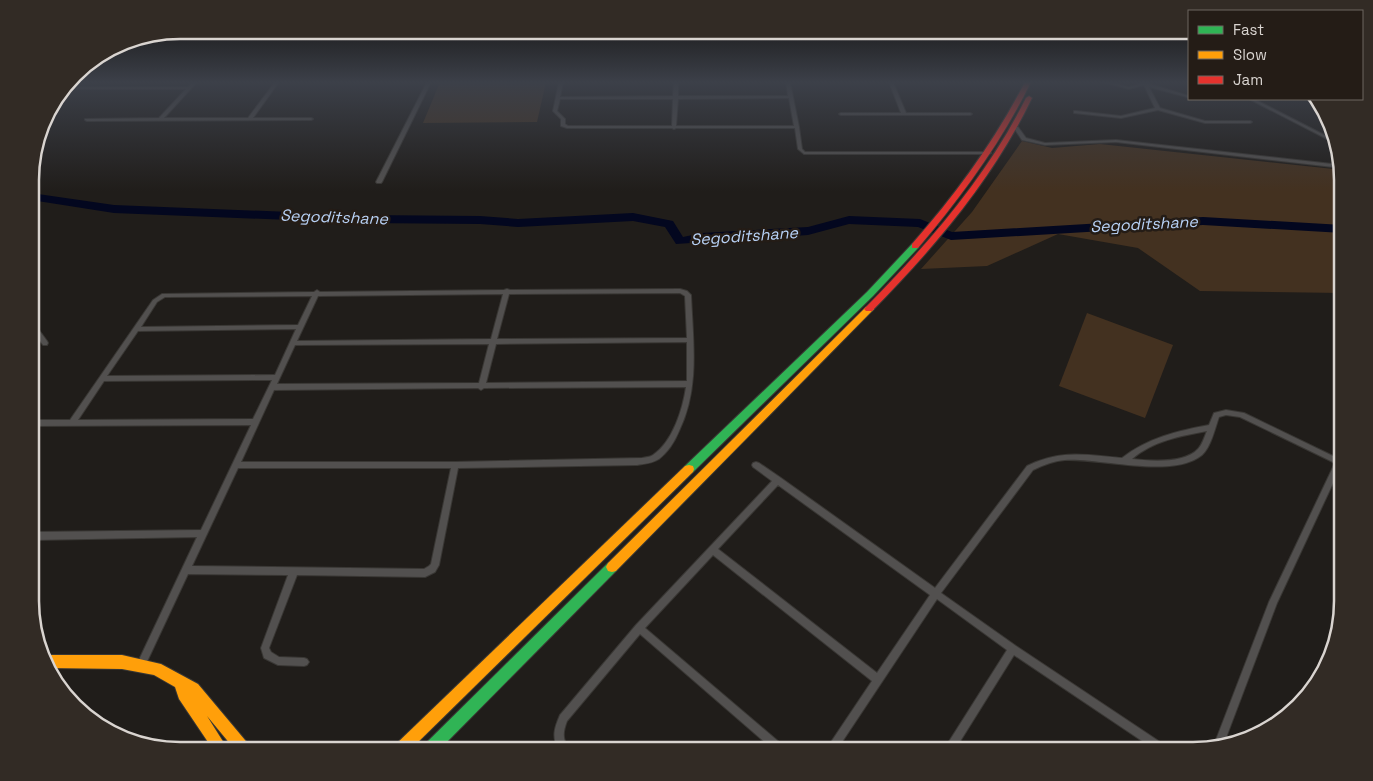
<svg xmlns="http://www.w3.org/2000/svg" width="1373" height="781" font-family="'Space Grotesk',sans-serif">
  <style>
    .green { fill: #433120 }
    .lines { fill: none; stroke-linecap: round; stroke-linejoin: round }
    .river { fill: #03071f; fill-rule: evenodd }
    .street-casing { stroke: #393734; stroke-width: 2 }
    .fast-casing { stroke: #393734; stroke-width: 2 }
    .slow-casing { stroke: #393734; stroke-width: 2 }
    .jam-casing { stroke: #393734; stroke-width: 2 }
    .street { fill: #52504f; fill-rule: evenodd }
    .fast { fill: #30b455; fill-rule: evenodd }
    .slow { fill: #ff9f0a; fill-rule: evenodd }
    .jam { fill: #e5322d; fill-rule: evenodd }
    .labels { text-anchor: middle; dominant-baseline: central; stroke-width: 5; stroke-linejoin: round; paint-order: stroke }
    .water-label { font-size: 16px; font-style: italic; fill: #b7d1f5; stroke: #241c16 }
    .rim { fill: none; stroke: #d9d4d0; stroke-width: 2.5 }
  </style>
  <rect width="100%" height="100%" fill="#201d1a"/>
  <g class="green">
    <polygon points="440,82 546,82 537,122 423,123"/>
    <polygon points="1022,141 1052,148 1100,144 1343,170 1343,293 1200,291 1138,248 1058,234 987,266 921,269 972,212"/>
    <polygon points="1087,313 1173,345 1145,418 1059,386"/>
  </g>
  <g class="lines">
    <polygon class="river" points="31,193 114,205 364,215 480,216 518,219 633,213 673,221 683,237 702,233 808,227 849,216 920,219 952,232 1203,217 1343,225 1343,233 1203,225 951,240 918,227 849,224 808,235 676,244 665,227 633,221 518,227 480,224 364,223 114,213 31,200"/>
    <g class="street-casing">
      <g id="street">
        <polygon points="193,82 197,82 164,118 248,118 275,82 279,82 253,118 311,118 313,119 311,120 87,121 85,120 85,119 159,118 186,89 64,89 66,87 188,87"/>
        <polygon points="427,82 431,82 382,182 381,183 377,183 376,182"/>
        <path d="M 559,82 L 563,82 L 560,97 L 673,96 L 674,82 L 678,82 L 678,96 L 788,96 L 786,82 L 790,82 L 799,127 L 802,149 L 805,152 L 989,152 L 991,153 L 989,154 L 804,154 L 798,149 L 795,128 L 676,128 L 674,129 L 672,128 L 567,128 L 561,126 L 561,119 L 553,111 ZM 789,98 L 794,126 L 676,126 L 678,99 ZM 560,99 L 673,99 L 672,126 L 568,126 L 565,124 L 565,119 L 557,111 Z"/>
        <polygon points="889,82 893,82 906,113 970,113 972,114 970,115 841,115 839,114 841,113 901,113"/>
        <polygon points="1103,82 1110,82 1129,87 1142,83 1142,82 1146,82 1147,83 1189,96 1187,97 1149,87 1160,108 1205,121 1250,121 1252,122 1250,123 1205,123 1158,110 1121,118 1074,113 1074,111 1076,111 1121,116 1155,108 1144,85 1129,89"/>
        <polygon points="1249,99 1254,99 1332,139 1333,142"/>
        <polygon points="1014,127 1018,127 1026,138 1045,143 1116,140 1341,165 1342,168 1116,142 1045,145 1022,140 1014,128"/>
        <path d="M 507,289 L 510,290 L 680,289 L 687,291 L 691,295 C 693,342 700,388 679,431 C 675,441 668,452 659,459 C 653,463 644,464 637,465 L 458,468 L 439,565 L 435,572 L 425,577 L 297,575 L 269,648 L 271,652 L 279,657 L 304,658 L 307,659 L 309,662 L 307,665 L 304,666 L 278,665 L 264,658 L 261,648 L 288,575 L 188,574 L 144,668 L 141,669 L 138,668 L 136,665 L 138,662 L 197,537 L 34,540 L 31,539 L 31,533 L 34,532 L 201,530 L 251,425 L 31,426 L 31,420 L 70,420 L 153,300 L 162,294 L 314,292 L 317,290 L 320,292 L 504,290 ZM 680,293 L 685,296 L 687,338 L 497,339 L 509,294 ZM 503,294 L 491,339 L 297,341 L 318,296 ZM 312,296 L 298,325 L 141,327 L 157,302 L 165,297 ZM 296,329 L 275,375 L 107,376 L 138,331 ZM 687,342 L 687,381 L 486,383 L 496,344 ZM 489,344 L 479,383 L 277,384 L 295,345 ZM 272,380 L 253,419 L 78,420 L 104,381 ZM 686,387 C 683,408 673,442 653,455 C 650,457 646,457 642,458 L 455,462 L 241,462 L 274,390 L 478,388 L 481,390 L 484,388 ZM 238,468 L 451,468 L 431,564 L 429,566 L 424,569 L 192,566 Z"/>
        <polygon points="31,322 33,322 47,341 48,343 47,345 43,345 31,329"/>
        <path d="M 1226,410 L 1244,413 L 1337,458 L 1340,452 L 1343,451 L 1343,467 L 1341,466 L 1277,603 L 1224,743 L 1215,747 L 1214,745 L 1269,602 L 1335,463 L 1240,417 L 1226,415 L 1219,417 C 1215,428 1211,447 1202,455 C 1173,479 1101,458 1065,460 C 1054,461 1043,465 1033,470 L 941,593 L 1016,646 L 1169,748 L 1171,751 L 1157,751 L 1014,655 L 954,751 L 943,751 L 1007,650 L 937,599 L 836,751 L 825,751 L 872,681 L 713,555 L 645,628 L 786,748 L 788,751 L 775,751 L 640,634 L 567,721 C 562,734 563,739 569,751 L 559,751 L 558,750 C 552,736 554,729 560,715 L 636,625 L 772,481 L 753,467 L 752,465 L 753,463 L 756,462 L 759,463 L 781,478 L 935,588 L 1027,466 C 1061,449 1087,455 1122,458 C 1148,438 1177,431 1209,425 L 1214,413 ZM 1207,431 C 1204,438 1202,445 1198,449 C 1184,464 1150,461 1132,459 C 1153,441 1180,436 1207,431 ZM 778,485 L 930,595 L 877,673 L 718,549 Z"/>
      </g>
    </g>
    <g class="fast-casing">
      <g id="fast">
        <polygon points="915,243 919,246 918,248 873,296 693,472 689,473 685,472 684,469 685,466 867,292 912,244"/>
        <polygon points="612,562 616,563 618,567 616,571 438,751 421,751 423,746 608,563"/>
      </g>
    </g>
    <g class="slow-casing">
      <g id="slow">
        <polygon points="869,306 874,309 872,311 616,571 612,572 608,571 606,567 608,563 866,307"/>
        <polygon points="689,465 693,466 694,469 693,472 409,751 392,751 394,746 685,466"/>
        <polygon points="44,655 122,655 161,664 198,684 250,746 252,751 236,751 207,716 229,751 214,751 179,699 175,687 154,675 122,669 49,668"/>
      </g>
    </g>
    <g class="jam-casing">
      <g id="jam">
        <path d="M 1025,82 L 1031,82 C 1001,143 962,196 918,248 L 912,248 L 912,244 C 956,194 994,142 1025,82 Z"/>
        <path d="M 1029,96 L 1032,98 C 993,179 935,247 872,311 L 866,311 L 864,309 L 866,307 C 928,244 986,178 1026,98 Z"/>
      </g>
    </g>
    <use href="#street" class="street"/>
    <use href="#fast" class="fast"/>
    <use href="#slow" class="slow"/>
    <use href="#jam" class="jam"/>
  </g>
  <linearGradient id="sky" x2="0" y2="1"><stop stop-color="#12100e"/><stop offset="0.43" stop-color="#3c4049"/><stop offset="1" stop-color="#3c4049" stop-opacity="0"/></linearGradient>
  <rect width="1373" height="191" fill="url(#sky)"/>
  <g class="labels">
    <g class="water-label">
      <text transform="translate(334 217) rotate(2)">Segoditshane</text>
      <text transform="translate(1144 224) rotate(-3)">Segoditshane</text>
      <text transform="translate(744 236) rotate(-4)">Segoditshane</text>
    </g>
  </g>
  <path d="M0 0H1373V781H0ZM180 39H1193A141 141 0 0 1 1334 180V601A141 141 0 0 1 1193 742H180A141 141 0 0 1 39 601V180A141 141 0 0 1 180 39Z" fill="#322b25" fill-rule="evenodd"/>
  <path class="rim" d="M180 39H1193A141 141 0 0 1 1334 180V601A141 141 0 0 1 1193 742H180A141 141 0 0 1 39 601V180A141 141 0 0 1 180 39Z"/>
  <rect x="1188" y="10" width="175" height="90" fill="#241c16" stroke="#6c6660"/>
  <rect x="1198" y="26" width="25" height="8" fill="#30b455" stroke="#6c6660"/>
  <text x="1233" y="35" font-size="15" fill="#d9d4d0">Fast</text>
  <rect x="1198" y="51" width="25" height="8" fill="#ff9f0a" stroke="#6c6660"/>
  <text x="1233" y="60" font-size="15" fill="#d9d4d0">Slow</text>
  <rect x="1198" y="76" width="25" height="8" fill="#e5322d" stroke="#6c6660"/>
  <text x="1233" y="85" font-size="15" fill="#d9d4d0">Jam</text>
</svg>
